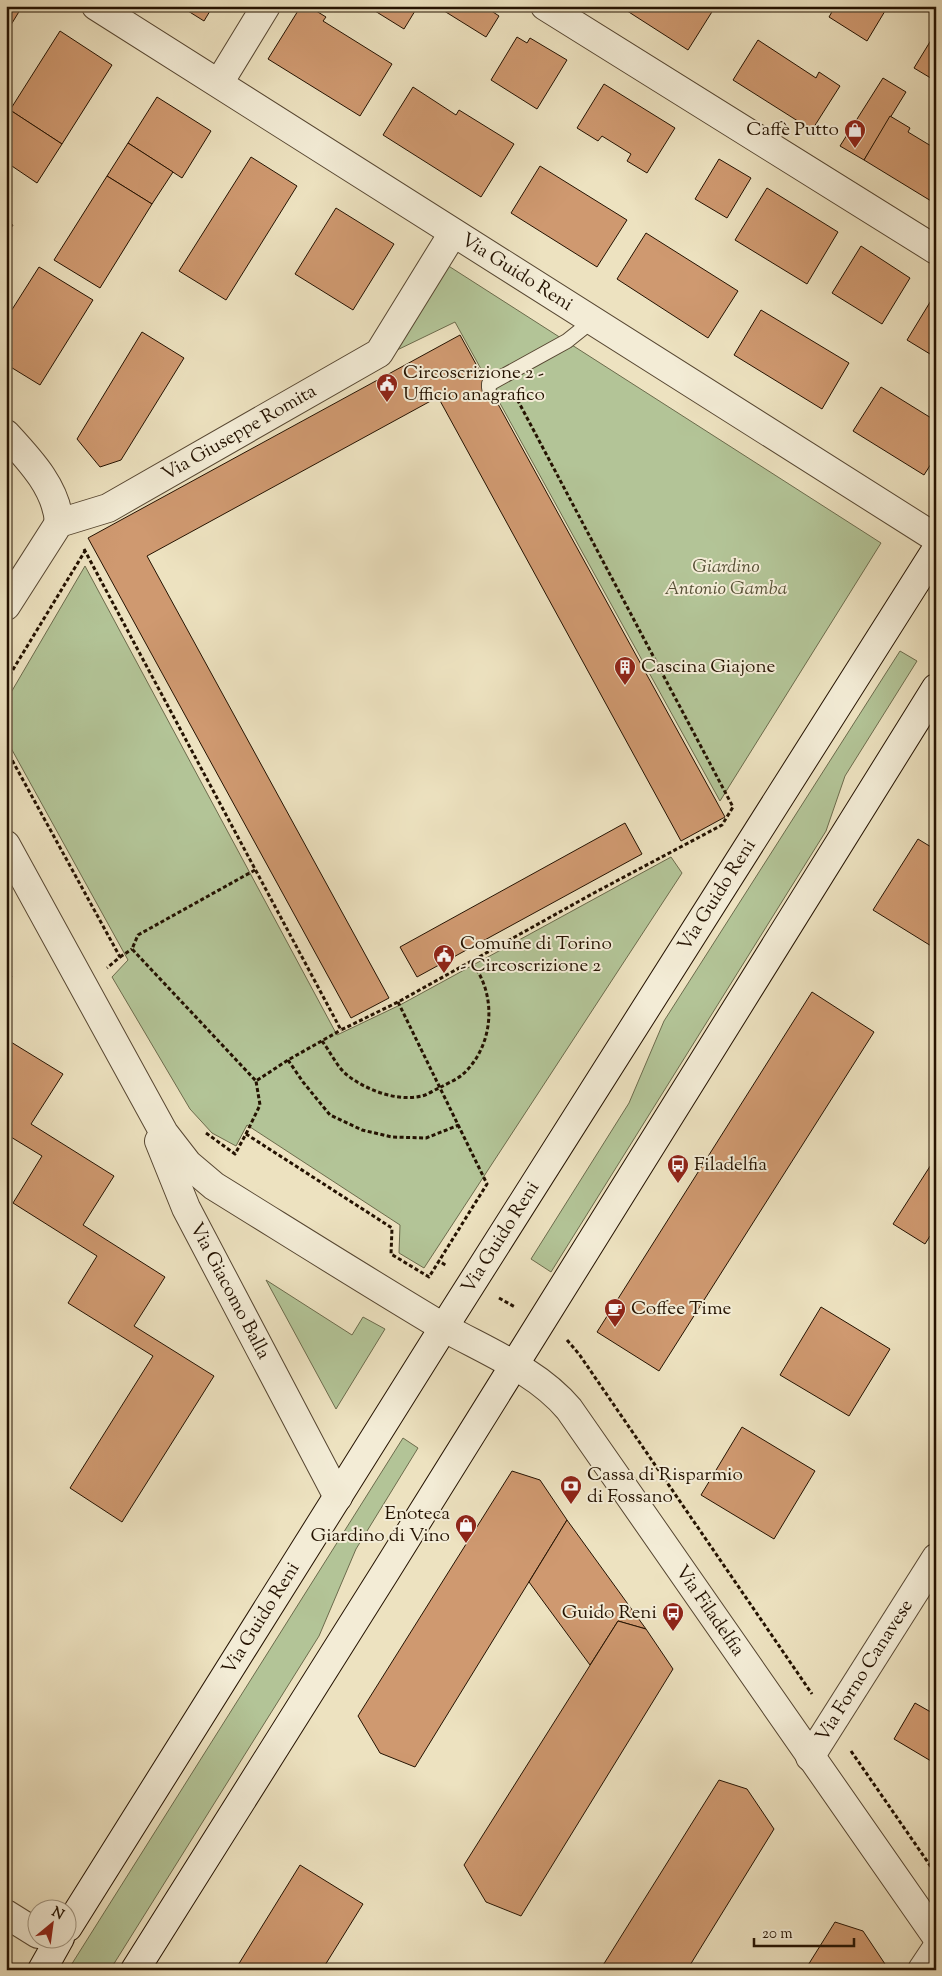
<svg xmlns="http://www.w3.org/2000/svg" width="942" height="1976" font-family="'Sorts Mill Goudy',serif">
  <style>
    .green { fill: #b3c497; stroke: #6c6b4c }
    .building { fill: #cf9970; stroke: #241201 }
    .lines { fill: none; stroke-linecap: round; stroke-linejoin: round }
    .service-casing { stroke: #564631; stroke-width: 16 }
    .minor-casing { stroke: #564631; stroke-width: 30 }
    .secondary-casing { stroke: #241201; stroke-width: 30 }
    .path { stroke: #241201; stroke-width: 3; stroke-dasharray: 4 2.5; stroke-linecap: butt }
    .service { stroke: #f3ecd6; stroke-width: 14 }
    .minor { stroke: #f3ecd6; stroke-width: 28 }
    .secondary { stroke: #f3ecd6; stroke-width: 28 }
    .labels { text-anchor: middle; dominant-baseline: central; stroke-width: 4; stroke-linejoin: round; paint-order: stroke }
    .poi-label { font-size: 19px; fill: #241201; stroke: #f3ecd6; text-anchor: start }
    .street-label { font-size: 19px; fill: #241201; stroke: #f3ecd6 }
    .park-label { font-size: 19px; font-style: italic; fill: #565036; stroke: #f3ecd6 }
  </style>
  <rect width="100%" height="100%" fill="#ede2c0"/>
  <filter id="stains"><feTurbulence type="fractalNoise" baseFrequency=".004" numOctaves="4"/><feColorMatrix values="0 0 0 0 .2 0 0 0 0 .09 0 0 0 0 .02 0 0 0 .5 -.17"/></filter>
  <radialGradient id="worn" r=".72"><stop offset=".6" stop-color="#630" stop-opacity="0"/><stop offset="1" stop-color="#630" stop-opacity=".3"/></radialGradient>
  <g class="green">
    <polygon points="447,265 881,543 720,801 455,322 393,352"/>
    <polygon points="85,566 337,1035 400,1005 671,857 682,873 424,1268 399,1253 400,1225 247,1125 236,1146 212,1133 190,1109 112,977 128,960 6,739 6,701"/>
    <polygon points="900,651 917,661 845,776 826,831 551,1272 531,1259 629,1103 664,1021"/>
    <polygon points="266,1280 352,1335 363,1317 385,1329 336,1409"/>
    <polygon points="403,1438 418,1448 356,1549 319,1636 110,1970 68,1970"/>
  </g>
  <g class="building">
    <polygon points="6,6 14,6 20,10 6,33"/>
    <polygon points="180,6 213,6 204,21"/>
    <polygon points="301,6 308,6 326,17 323,21 392,64 360,116 268,59"/>
    <polygon points="377,6 418,6 404,29 375,11"/>
    <polygon points="443,6 484,6 499,16 486,37 441,9"/>
    <polygon points="713,6 715,7 688,50 621,7"/>
    <polygon points="828,6 888,6 867,41 829,17 833,10"/>
    <polygon points="60,31 112,65 62,144 10,110"/>
    <polygon points="936,32 936,77 934,80 914,68"/>
    <polygon points="517,37 527,43 530,38 567,60 537,109 491,80"/>
    <polygon points="758,40 816,78 819,72 840,86 812,130 733,80"/>
    <polygon points="883,78 906,92 864,160 840,146"/>
    <polygon points="604,84 675,128 647,173 627,161 631,154 602,136 598,141 577,128"/>
    <polygon points="413,87 456,115 459,110 514,144 481,197 383,135"/>
    <polygon points="157,97 211,131 182,178 128,143"/>
    <polygon points="10,110 62,144 37,183 6,162 6,115"/>
    <polygon points="890,116 910,128 908,132 936,149 936,204 864,160"/>
    <polygon points="128,143 173,172 152,204 107,176"/>
    <polygon points="251,157 297,186 226,300 179,271"/>
    <polygon points="719,159 751,178 727,218 695,199"/>
    <polygon points="540,166 627,220 597,267 511,213"/>
    <polygon points="107,176 152,204 100,288 54,260"/>
    <polygon points="767,188 838,232 807,284 735,240"/>
    <polygon points="336,208 394,244 353,310 295,274"/>
    <polygon points="6,221 13,225 6,236"/>
    <polygon points="646,233 738,291 708,338 617,279"/>
    <polygon points="861,246 910,278 882,324 832,293"/>
    <polygon points="39,267 93,300 40,385 9,366 12,360 6,356 6,319"/>
    <polygon points="935,294 936,353 932,350 930,354 907,340"/>
    <polygon points="761,310 849,363 822,409 734,355"/>
    <polygon points="142,332 184,358 121,460 100,467 77,439"/>
    <polygon points="460,335 725,817 681,841 438,397 147,556 389,998 351,1018 88,538"/>
    <polygon points="881,387 936,421 936,456 924,475 853,431"/>
    <polygon points="625,823 642,854 417,977 400,947"/>
    <polygon points="918,839 936,850 936,949 873,910"/>
    <polygon points="6,972 12,976 6,986"/>
    <polygon points="812,992 874,1032 659,1371 597,1332"/>
    <polygon points="6,1039 63,1074 31,1124 114,1176 83,1225 165,1277 134,1326 214,1376 122,1522 70,1488 153,1356 68,1303 97,1256 13,1203 42,1156 6,1134"/>
    <polygon points="936,1157 936,1240 930,1236 925,1244 893,1224"/>
    <polygon points="821,1307 890,1349 849,1416 780,1375"/>
    <polygon points="742,1427 815,1471 774,1539 701,1495"/>
    <polygon points="512,1471 540,1480 567,1520 415,1767 380,1753 358,1716"/>
    <polygon points="567,1520 646,1629 618,1621 590,1665 529,1582"/>
    <polygon points="618,1621 646,1629 673,1669 521,1916 486,1902 464,1865"/>
    <polygon points="915,1703 936,1715 936,1764 894,1739"/>
    <polygon points="719,1780 747,1789 774,1829 687,1970 600,1970"/>
    <polygon points="300,1865 363,1904 322,1970 235,1970"/>
    <polygon points="835,1922 863,1931 889,1970 805,1970"/>
  </g>
  <g class="lines">
    <g class="service-casing">
      <polyline id="service" points="489,388 489,384 567,341 592,321"/>
    </g>
    <g class="minor-casing">
      <g id="minor">
        <path id="s1" d="M 96,6 L 936,538"/>
        <polyline points="545,6 936,250"/>
        <polyline points="219,83 266,6"/>
        <path d="M 6,434 C 29,459 57,488 59,523"/>
        <path id="s2" d="M 6,606 L 59,523 L 108,508 L 379,353 L 453,233"/>
        <path id="s3" d="M 6,845 L 164,1133 L 188,1164 L 214,1186 C 290,1233 366,1281 443,1327 C 486,1351 537,1371 569,1409 L 936,1936"/>
        <path id="s4" d="M 159,1141 L 186,1208 L 338,1497"/>
        <path id="s5" d="M 810,1757 L 936,1558"/>
        <polyline points="6,1914 38,1934"/>
        <polyline points="922,1970 936,1949"/>
      </g>
    </g>
    <g class="secondary-casing">
      <g id="secondary">
        <path id="s6" d="M 68,1927 L 444,1327 L 936,550"/>
        <polyline points="42,1970 60,1938"/>
        <polyline points="135,1970 386,1571 936,688"/>
      </g>
    </g>
    <g class="path">
      <polyline points="84,549 341,1030 398,1002 592,894 722,825 733,807 516,397"/>
      <polyline points="6,681 85,551"/>
      <polyline points="6,749 120,957 107,968"/>
      <polyline points="255,870 138,935 132,949 256,1081 288,1060 341,1030"/>
      <polyline points="120,957 132,949"/>
      <polyline points="398,1002 487,1184 439,1261"/>
      <path d="M 322,1041 C 330,1051 337,1067 347,1075 C 366,1090 397,1102 422,1096 C 427,1095 434,1090 439,1088 C 446,1084 456,1080 462,1075 C 494,1047 498,994 471,962"/>
      <polyline points="288,1060 303,1082 330,1115 362,1130 392,1137 426,1138 459,1125"/>
      <polyline points="206,1133 235,1154 246,1134 392,1228 391,1254 429,1277 439,1261 447,1266"/>
      <polyline points="246,1134 260,1105 256,1081"/>
      <polyline points="499,1298 515,1307"/>
      <polyline points="567,1340 579,1354 812,1694"/>
      <polyline points="851,1751 936,1874"/>
    </g>
    <use href="#service" class="service"/>
    <use href="#minor" class="minor"/>
    <use href="#secondary" class="secondary"/>
  </g>
  <defs>
    <g id="shop-pin" transform="scale(1.125)"><path d="M0 17L-7.5 6A9.5 9.5 0 1 1 7.5 6Z" fill="#8f2418" stroke="#f3ecd6"/><path d="M-5-2.5h2.3a2.7 3.5 0 0 1 5.4 0H5L5.5 6h-11ZM-1.5-2.5h3a1.5 2.3 0 0 0-3 0Z" fill="#fff"/></g>
    <g id="civic-pin" transform="scale(1.125)"><path d="M0 17L-7.5 6A9.5 9.5 0 1 1 7.5 6Z" fill="#8f2418" stroke="#f3ecd6"/><path d="M-.6-6.5H3V-4.5H.6V-3L4-1V1h2V6H-6V1h2V-1L-.6-3ZM-1.2 2.5V6h2.4V2.5Z" fill="#fff"/></g>
    <g id="building-pin" transform="scale(1.125)"><path d="M0 17L-7.5 6A9.5 9.5 0 1 1 7.5 6Z" fill="#8f2418" stroke="#f3ecd6"/><path d="M-4-6H4V6H1V3H-1V6H-4ZM-2.5-4.3h1.7v1.8h-1.7ZM.8-4.3h1.7v1.8H.8ZM-2.5-1h1.7V.8h-1.7ZM.8-1h1.7V.8H.8Z" fill="#fff"/></g>
    <g id="bus-pin" transform="scale(1.125)"><path d="M0 17L-7.5 6A9.5 9.5 0 1 1 7.5 6Z" fill="#8f2418" stroke="#f3ecd6"/><path d="M-5-6H5V4H4V6H2V4H-2V6H-4V4H-5ZM-3.5-4V0h7V-4ZM-3.5 1.2v1.5H-2V1.2ZM2 1.2v1.5H3.5V1.2Z" fill="#fff"/></g>
    <g id="cafe-pin" transform="scale(1.125)"><path d="M0 17L-7.5 6A9.5 9.5 0 1 1 7.5 6Z" fill="#8f2418" stroke="#f3ecd6"/><path d="M-5.5-4.5H6V0H3Q3 3.5 0 3.5H-2.5Q-5.5 3.5-5.5 0ZM3-3.2v2h1.7v-2ZM-6 4.5H4V6H-6Z" fill="#fff"/></g>
    <g id="bank-pin" transform="scale(1.125)"><path d="M0 17L-7.5 6A9.5 9.5 0 1 1 7.5 6Z" fill="#8f2418" stroke="#f3ecd6"/><path d="M-6-4H6V4H-6ZM0-2.3a2.3 2.3 0 1 0 0 4.6a2.3 2.3 0 1 0 0-4.6Z" fill="#fff"/></g>
  </defs>
  <g fill-rule="evenodd">
    <use href="#shop-pin" x="855" y="130"/>
    <use href="#civic-pin" x="387" y="384"/>
    <use href="#building-pin" x="625" y="667"/>
    <use href="#civic-pin" x="444" y="955"/>
    <use href="#bus-pin" x="678" y="1165"/>
    <use href="#cafe-pin" x="615" y="1309"/>
    <use href="#bank-pin" x="571" y="1486"/>
    <use href="#shop-pin" x="466" y="1525"/>
    <use href="#bus-pin" x="673" y="1613"/>
  </g>
  <g class="labels">
    <g class="poi-label">
      <text x="839" y="130" text-anchor="end">Caffè Putto</text>
      <text x="403" y="373">Circoscrizione 2 -<tspan x="403" dy="22">Ufficio anagrafico</tspan></text>
      <text x="641" y="667">Cascina Giajone</text>
      <text x="460" y="944">Comune di Torino<tspan x="460" dy="22">- Circoscrizione 2</tspan></text>
      <text x="694" y="1165">Filadelfia</text>
      <text x="631" y="1309">Coffee Time</text>
      <text x="587" y="1475">Cassa di Risparmio<tspan x="587" dy="22">di Fossano</tspan></text>
      <text x="450" y="1514" text-anchor="end">Enoteca<tspan x="450" dy="22">Giardino di Vino</tspan></text>
      <text x="657" y="1613" text-anchor="end">Guido Reni</text>
    </g>
    <g class="street-label">
      <text stroke="none"><textPath href="#s1" startOffset="498">Via Guido Reni</textPath></text>
      <text stroke="none"><textPath href="#s2" startOffset="301">Via Giuseppe Romita</textPath></text>
      <text stroke="none"><textPath href="#s6" startOffset="1219">Via Guido Reni</textPath></text>
      <text stroke="none"><textPath href="#s6" startOffset="814">Via Guido Reni</textPath></text>
      <text stroke="none"><textPath href="#s4" startOffset="166">Via Giacomo Balla</textPath></text>
      <text stroke="none"><textPath href="#s3" startOffset="1068">Via Filadelfia</textPath></text>
      <text stroke="none"><textPath href="#s6" startOffset="364">Via Guido Reni</textPath></text>
      <text stroke="none"><textPath href="#s5" startOffset="102">Via Forno Canavese</textPath></text>
    </g>
    <g class="park-label">
      <text x="726" y="567">Giardino<tspan x="726" dy="22">Antonio Gamba</tspan></text>
    </g>
  </g>
  <rect width="942" height="1976" fill="none" stroke="#ede2c0" stroke-width="25"/>
  <rect x="8" y="8" width="927" height="1961" fill="none" stroke="#241201" stroke-width="2.5"/>
  <rect x="12" y="12" width="917" height="1951" fill="none" stroke="#241201"/>
  <g transform="translate(52 1924) rotate(29)"><circle r="24" fill="#f3ecd6" stroke="#a09581"/>
  <path d="M0-4L9 19L0 12L-9 19Z" fill="#8f2418"/>
  <text y="-8" font-size="14" font-weight="bold" text-anchor="middle" fill="#241201">N</text>
  </g>
  <path d="M754 1938v8h100v-8" fill="none" stroke="#241201" stroke-width="2.5"/>
  <text x="762" y="1938" font-size="15" fill="#241201" stroke="#f3ecd6" stroke-width="4" paint-order="stroke">20 m</text>
  <rect width="100%" height="100%" filter="url(#stains)"/>
  <rect width="100%" height="100%" fill="url(#worn)"/>
</svg>
